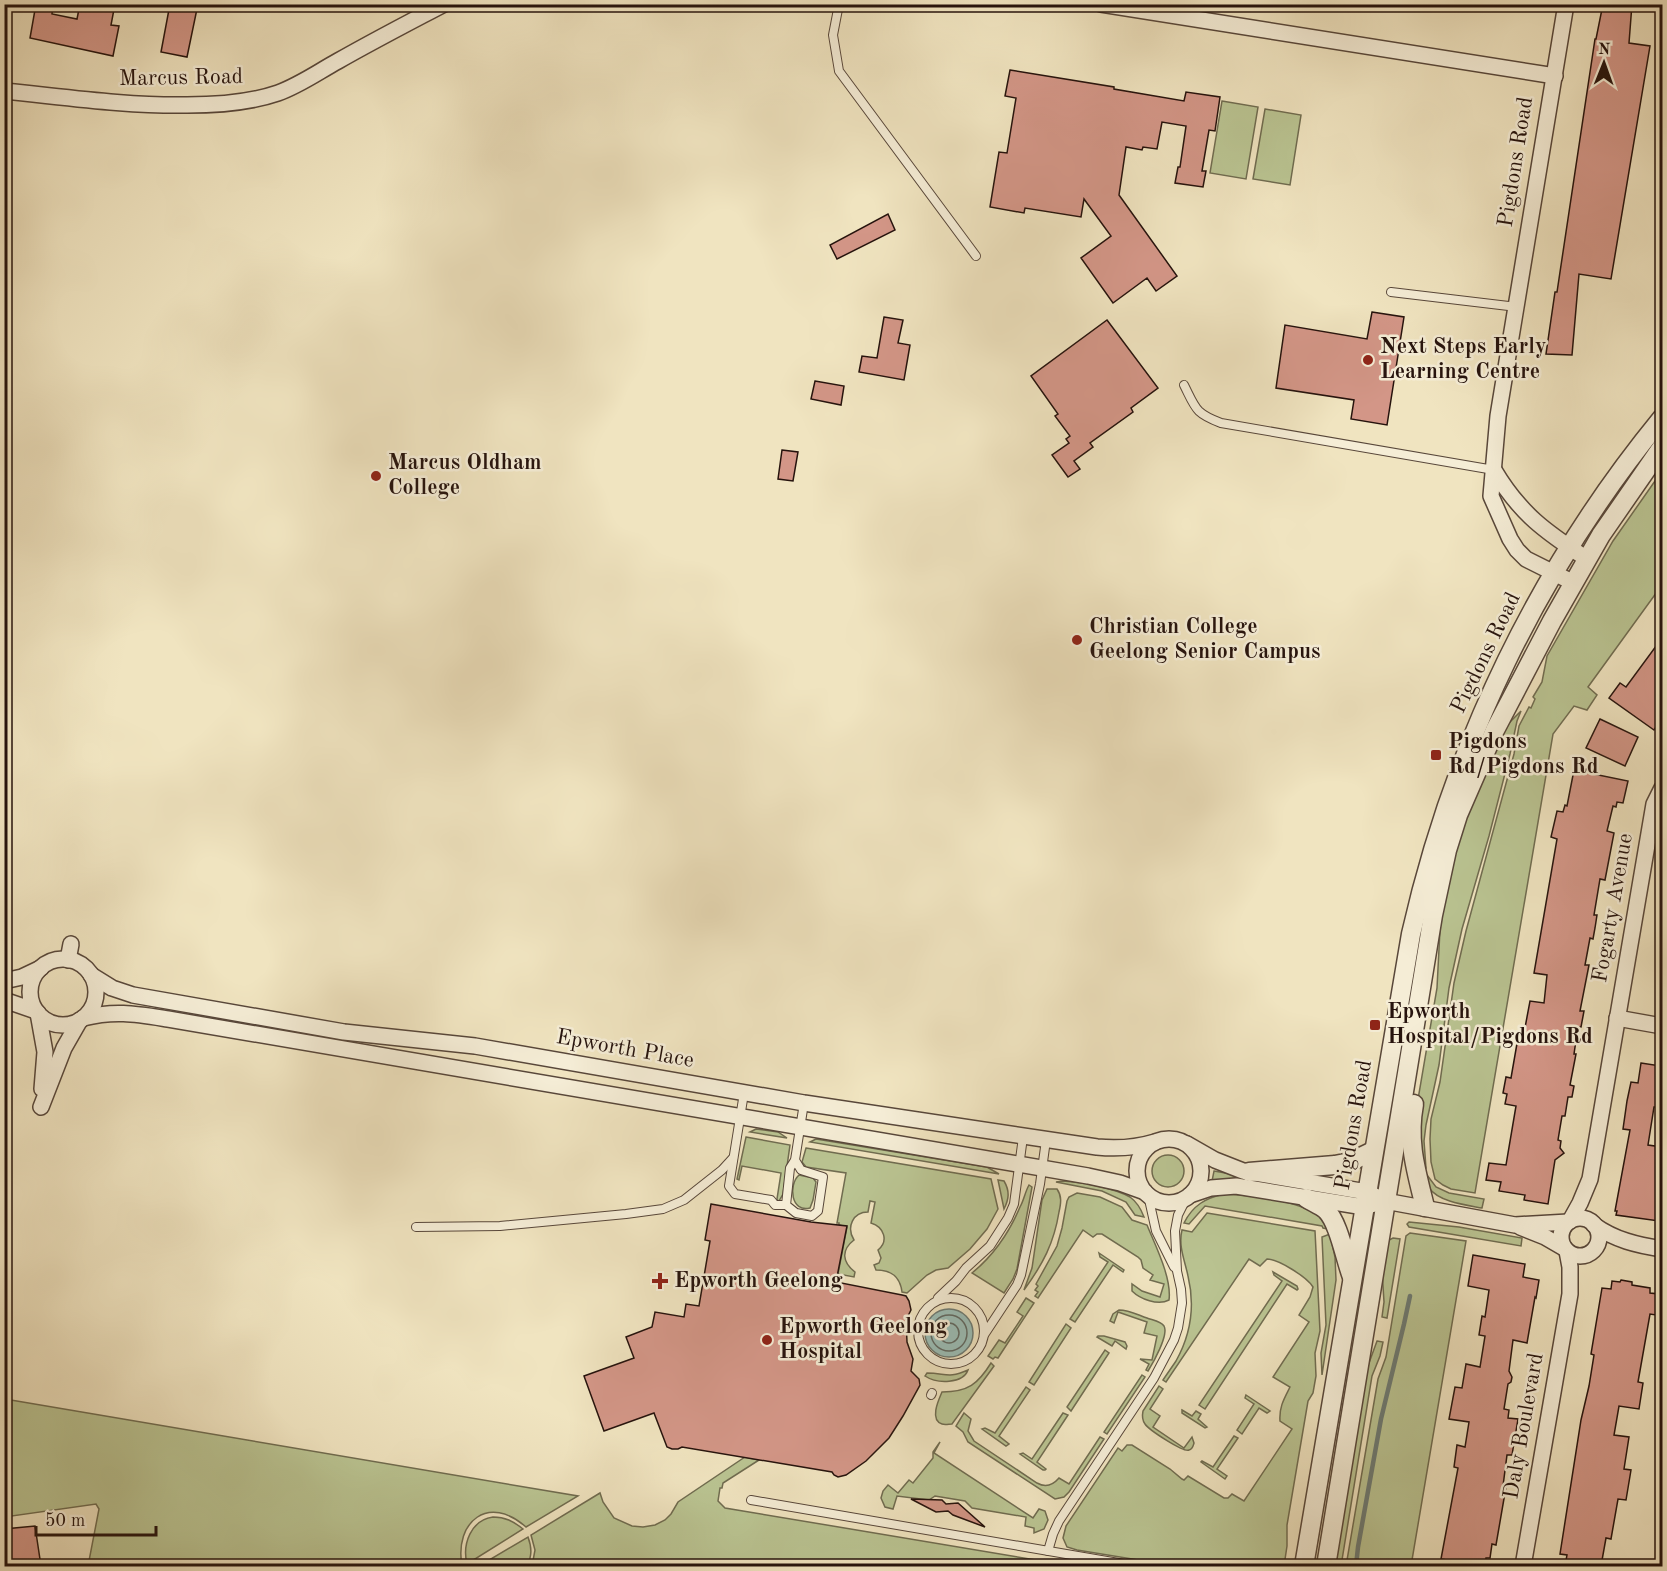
<svg xmlns="http://www.w3.org/2000/svg" width="1667" height="1571" font-family="'Old Standard TT',serif">
  <style>
    .green { fill: #bac492; stroke: #706c50; stroke-width: 1.5 }
    .water { fill: #9bbeb7; stroke: #6c7a73; stroke-width: 1.5 }
    .lines { fill: none; stroke-linecap: round; stroke-linejoin: round }
    .shore { stroke: #606862; stroke-width: 1.5 }
    .stream { stroke: #6c7a73; stroke-width: 4.5 }
    .building { fill: #d39687; stroke: #26130d; stroke-width: 1.5 }
    .service-casing { stroke: #58473a; stroke-width: 10 }
    .minor-casing { stroke: #58473a; stroke-width: 18 }
    .tertiary-casing { stroke: #58473a; stroke-width: 21 }
    .service { stroke: #f5edd6; stroke-width: 8 }
    .minor { stroke: #f5edd6; stroke-width: 15 }
    .tertiary { stroke: #f5edd6; stroke-width: 18 }
    .poi-dot { fill: #8f2418; stroke: #f5edd6; stroke-width: 2 }
    .labels { text-anchor: middle; dominant-baseline: central; stroke-width: 5; stroke-linejoin: round; paint-order: stroke }
    .street-label { font-size: 22px; fill: #26130d; stroke: #f5edd6 }
    .poi-label { font-size: 22px; font-weight: bold; fill: #26130d; stroke: #f5edd6; text-anchor: start }
  </style>
  <rect width="100%" height="100%" fill="#f0e4c0"/>
  <filter id="stains"><feTurbulence type="fractalNoise" baseFrequency=".00333" numOctaves="4"/><feColorMatrix values="0 0 0 0 .2 0 0 0 0 .09 0 0 0 0 .02 0 0 0 .5 -.17"/></filter>
  <radialGradient id="worn" r=".72"><stop offset=".6" stop-color="#630" stop-opacity="0"/><stop offset="1" stop-color="#630" stop-opacity=".3"/></radialGradient>
  <g class="green">
    <polygon points="1222,101 1258,107 1246,179 1210,173"/>
    <polygon points="1265,109 1301,115 1290,185 1253,179"/>
    <polygon points="1662,471 1662,585 1588,687 1597,695 1587,710 1574,706 1553,734 1475,1193 1451,1189 1443,1185 1435,1179 1431,1162 1430,1139 1431,1119 1440,1082 1454,983 1466,931 1514,754 1519,726 1529,707 1531,708 1535,699 1533,697 1542,682 1547,656 1613,541"/>
    <polygon points="1521,711 1517,721 1510,754 1489,836 1462,929 1449,988 1439,1065 1426,1125 1424,1141 1426,1168 1422,1170 1416,1111 1437,988 1441,910 1451,866 1465,822 1490,760 1505,727"/>
    <polygon points="756,1129 778,1132 787,1138 750,1132"/>
    <polygon points="746,1137 790,1145 783,1194 779,1201 778,1201 777,1199 781,1173 742,1166 739,1180 737,1179"/>
    <polygon points="816,1139 987,1167 999,1174 810,1142"/>
    <path d="M 806,1148 L 991,1179 L 998,1209 L 987,1229 L 970,1249 L 948,1268 L 936,1270 L 927,1275 L 907,1293 L 902,1292 C 900,1276 891,1270 876,1270 L 874,1265 L 879,1263 L 881,1258 L 878,1250 C 889,1241 884,1227 871,1223 L 875,1202 L 870,1201 L 868,1212 C 853,1212 846,1227 854,1240 C 841,1250 842,1262 855,1272 L 854,1277 L 838,1274 L 847,1227 L 839,1225 L 839,1223 L 837,1223 L 846,1173 L 806,1167 L 802,1162 Z"/>
    <circle cx="1168" cy="1171" r="16"/>
    <polygon points="1214,1171 1327,1191 1341,1195 1330,1195 1212,1181"/>
    <path d="M 799,1175 L 813,1178 L 816,1182 L 813,1200 L 810,1208 C 791,1213 788,1185 799,1175 Z"/>
    <path d="M 1423,1175 L 1427,1175 L 1436,1187 L 1449,1193 L 1484,1199 L 1482,1208 C 1466,1205 1439,1202 1429,1188 C 1426,1185 1424,1179 1423,1175 Z"/>
    <path d="M 998,1180 L 1004,1181 C 1010,1191 1009,1199 1004,1209 Z"/>
    <path d="M 1063,1181 C 1081,1182 1114,1188 1130,1197 C 1137,1202 1141,1209 1144,1217 L 1135,1215 L 1126,1202 L 1102,1191 L 1056,1182 Z"/>
    <path d="M 1029,1185 L 1032,1187 L 1017,1269 L 1013,1279 L 1004,1293 L 972,1273 C 994,1255 1009,1233 1020,1207 C 1024,1200 1025,1192 1029,1185 Z"/>
    <path d="M 1047,1189 L 1057,1189 C 1062,1196 1061,1203 1059,1212 C 1054,1243 1043,1264 1024,1290 L 1032,1268 L 1042,1200 Z"/>
    <path d="M 1077,1193 L 1100,1197 L 1122,1207 L 1132,1220 L 1147,1225 C 1155,1245 1172,1278 1169,1300 C 1158,1306 1140,1299 1132,1291 L 1132,1284 L 1142,1291 L 1160,1297 L 1164,1284 L 1150,1280 L 1153,1275 L 1143,1268 L 1141,1260 L 1138,1257 L 1102,1234 L 1097,1234 L 1093,1237 L 1083,1230 L 1038,1298 L 1035,1296 L 1038,1292 L 1035,1290 L 1038,1286 L 1036,1284 L 1057,1246 L 1062,1228 L 1067,1201 L 1069,1197 Z"/>
    <path d="M 1224,1194 C 1249,1195 1321,1201 1328,1229 L 1323,1228 L 1322,1226 L 1205,1206 L 1189,1224 L 1184,1223 C 1193,1205 1206,1198 1224,1194 Z"/>
    <path d="M 1207,1213 L 1315,1231 L 1320,1331 L 1315,1353 L 1316,1376 L 1313,1393 L 1308,1401 L 1287,1525 L 1287,1546 L 1284,1566 L 1175,1566 L 1077,1550 L 1067,1547 L 1063,1538 L 1066,1526 L 1118,1448 L 1122,1451 L 1127,1445 L 1132,1445 L 1170,1469 L 1182,1479 L 1184,1480 L 1188,1476 L 1224,1498 L 1228,1498 L 1232,1494 L 1244,1501 L 1292,1429 L 1280,1421 C 1279,1407 1284,1399 1290,1387 L 1273,1377 L 1309,1322 L 1299,1315 L 1310,1297 L 1313,1287 C 1307,1277 1278,1259 1267,1259 L 1260,1266 L 1249,1259 L 1166,1382 L 1163,1380 C 1167,1374 1172,1367 1176,1361 C 1191,1334 1195,1305 1188,1276 C 1185,1261 1178,1246 1182,1230 L 1192,1232 Z"/>
    <polygon points="1409,1222 1459,1227 1522,1238 1521,1246 1409,1227 1407,1224"/>
    <polygon points="1410,1233 1466,1241 1411,1566 1346,1566 1378,1379 1386,1357 1406,1236"/>
    <polygon points="1330,1234 1335,1257 1336,1280 1322,1375 1321,1353 1326,1325 1322,1237"/>
    <polygon points="1393,1238 1400,1239 1387,1318 1382,1317 1384,1302 1382,1270 1387,1241"/>
    <polygon points="1099,1253 1124,1270 1123,1272 1113,1265 1075,1322 1070,1319 1108,1262 1100,1257"/>
    <polygon points="1273,1272 1297,1286 1298,1289 1297,1290 1287,1284 1205,1409 1199,1405 1282,1281 1274,1275"/>
    <polygon points="1026,1298 1034,1303 998,1358 995,1357 993,1359 988,1356 999,1340 1005,1343 1023,1316 1017,1312"/>
    <path d="M 1119,1310 C 1129,1310 1138,1315 1147,1318 C 1152,1320 1161,1321 1164,1326 C 1169,1335 1153,1363 1148,1371 L 1146,1370 L 1149,1364 L 1140,1359 L 1152,1360 L 1157,1336 L 1144,1333 L 1147,1322 L 1118,1312 L 1114,1323 L 1110,1321 L 1113,1314 Z"/>
    <polygon points="1066,1324 1071,1328 1034,1385 1029,1382"/>
    <polygon points="1098,1336 1104,1336 1125,1342 1127,1346 1126,1349 1115,1341 1112,1346 1097,1337"/>
    <polygon points="1377,1341 1383,1342 1380,1356 1372,1376 1341,1566 1334,1566 1365,1374"/>
    <polygon points="1105,1350 1109,1353 1071,1411 1067,1407"/>
    <path d="M 991,1363 L 994,1366 L 952,1424 C 949,1424 945,1425 942,1424 C 929,1420 939,1399 942,1392 C 968,1392 978,1384 991,1363 Z"/>
    <path d="M 968,1370 C 963,1384 937,1384 925,1376 L 927,1373 C 946,1373 948,1379 968,1370 Z"/>
    <polygon points="1142,1375 1145,1377 1107,1434 1104,1432"/>
    <path d="M 1159,1386 L 1163,1389 L 1150,1409 L 1160,1416 L 1153,1427 L 1184,1448 L 1192,1437 L 1194,1443 C 1193,1446 1193,1449 1189,1450 C 1184,1453 1149,1430 1145,1424 C 1142,1420 1142,1416 1143,1411 Z"/>
    <polygon points="1026,1387 1030,1390 999,1436 1009,1444 1006,1446 982,1429 985,1428 995,1433"/>
    <polygon points="1246,1395 1270,1411 1267,1413 1259,1408 1242,1434 1237,1430 1254,1404 1245,1398"/>
    <path d="M 4,1399 L 5,1399 L 578,1496 L 526,1527 C 489,1494 454,1521 462,1566 L 88,1566 L 99,1509 L 96,1504 L 5,1517 Z"/>
    <polygon points="1182,1410 1192,1416 1196,1411 1201,1414 1198,1419 1207,1427 1205,1428 1182,1413"/>
    <path d="M 964,1413 L 971,1419 L 968,1431 L 974,1441 L 1037,1483 C 1046,1488 1053,1485 1059,1478 L 1069,1484 L 1100,1437 L 1104,1439 L 1069,1492 L 1064,1497 L 1055,1499 L 968,1442 L 963,1432 L 956,1426 Z"/>
    <polygon points="1063,1413 1068,1415 1037,1462 1046,1469 1045,1470 1043,1470 1020,1454 1023,1453 1032,1459"/>
    <polygon points="1234,1436 1238,1438 1217,1469 1227,1476 1225,1479 1201,1462 1202,1461 1213,1467"/>
    <polygon points="940,1442 934,1453 1033,1518 1039,1509 1045,1511 1048,1520 1044,1529 1034,1533 1034,1528 1025,1526 1026,1517 972,1508 965,1501 935,1496 929,1500 897,1496 893,1509 885,1507 881,1498 883,1491 888,1485 898,1493 909,1480 913,1483 933,1458 933,1452"/>
    <polygon points="745,1457 759,1460 723,1483 722,1488 720,1488 718,1501 725,1508 1072,1566 532,1566 535,1550 531,1535 600,1493 603,1502 614,1518 632,1526 643,1527 655,1525 665,1520 671,1514 678,1502"/>
    <path d="M 493,1517 C 505,1517 513,1521 523,1529 L 467,1564 C 462,1544 471,1520 493,1517 Z"/>
    <path d="M 528,1537 C 532,1548 532,1556 527,1566 L 479,1566 Z"/>
  </g>
  <circle class="water" cx="949" cy="1333" r="24"/>
  <g class="lines">
    <g class="shore">
      <circle cx="949" cy="1333" r="18"/>
      <circle cx="949" cy="1333" r="10"/>
    </g>
    <polyline class="stream" points="1356,1566 1358,1547 1381,1419 1404,1324 1410,1296"/>
  </g>
  <g class="building">
    <polygon points="36,4 53,4 52,14 77,19 80,4 115,4 111,25 119,26 113,56 30,38"/>
    <polygon points="170,4 198,4 187,57 161,52"/>
    <polygon points="1603,4 1632,4 1629,43 1650,46 1611,279 1579,274 1572,355 1546,354 1555,292 1557,292 1595,39 1596,39"/>
    <polygon points="1010,70 1114,87 1114,89 1184,101 1186,92 1220,97 1215,131 1209,130 1202,171 1206,171 1203,187 1175,183 1178,167 1180,167 1186,126 1162,122 1157,149 1143,147 1142,150 1126,147 1119,195 1177,276 1156,291 1147,278 1113,303 1081,258 1111,236 1084,199 1081,217 1025,208 1024,213 990,207 999,152 1007,153 1016,98 1005,96"/>
    <polygon points="888,214 895,230 837,259 830,245"/>
    <polygon points="1372,312 1404,317 1387,425 1351,419 1354,400 1276,388 1285,325 1367,339"/>
    <polygon points="884,317 903,320 898,343 910,345 904,380 859,372 862,356 877,358"/>
    <polygon points="1107,320 1158,388 1131,408 1133,412 1090,443 1093,447 1074,461 1080,469 1068,477 1052,455 1069,443 1066,439 1070,436 1055,416 1058,414 1031,376"/>
    <polygon points="815,381 844,386 841,405 811,399"/>
    <polygon points="782,450 798,452 793,481 778,479"/>
    <polygon points="1662,638 1662,718 1654,730 1609,698 1620,683 1626,687"/>
    <polygon points="1600,719 1638,737 1625,766 1586,748"/>
    <polygon points="1574,770 1628,781 1623,803 1617,802 1616,807 1613,806 1607,831 1614,833 1605,880 1600,879 1594,915 1597,915 1595,928 1593,939 1590,938 1585,965 1589,965 1580,1011 1584,1011 1581,1027 1578,1027 1574,1054 1576,1054 1570,1085 1574,1086 1572,1097 1568,1097 1565,1116 1562,1116 1558,1140 1561,1141 1560,1148 1564,1153 1555,1160 1548,1204 1524,1200 1525,1195 1499,1191 1501,1182 1486,1180 1489,1163 1506,1165 1516,1106 1505,1104 1507,1094 1503,1093 1506,1077 1511,1078 1519,1032 1524,1033 1530,1001 1544,1003 1547,975 1534,973 1557,839 1551,837 1557,811 1563,812 1565,805 1567,806"/>
    <polygon points="1641,1063 1661,1066 1659,1076 1662,1077 1662,1101 1658,1100 1657,1107 1654,1107 1648,1145 1662,1147 1662,1217 1660,1217 1659,1221 1616,1215 1617,1211 1615,1211 1630,1130 1623,1129 1627,1101 1631,1082 1638,1083"/>
    <polygon points="711,1204 811,1222 847,1226 836,1282 902,1295 906,1296 909,1301 911,1310 906,1320 907,1342 913,1359 911,1371 919,1379 920,1385 903,1416 889,1438 866,1461 846,1475 838,1477 834,1475 832,1472 682,1447 678,1449 672,1449 667,1447 654,1413 604,1431 584,1376 634,1358 626,1337 652,1327 655,1312 684,1317 686,1304 699,1306 710,1241 705,1240"/>
    <polygon points="1473,1255 1525,1264 1523,1277 1539,1280 1536,1298 1535,1297 1527,1343 1513,1340 1509,1371 1512,1377 1511,1382 1508,1384 1504,1409 1509,1410 1508,1418 1518,1419 1512,1455 1507,1455 1503,1486 1506,1487 1496,1545 1492,1544 1490,1558 1486,1558 1485,1566 1441,1559 1458,1468 1454,1467 1457,1445 1465,1447 1469,1422 1449,1419 1455,1387 1462,1388 1466,1364 1480,1367 1485,1336 1479,1335 1482,1316 1485,1317 1489,1290 1468,1286"/>
    <polygon points="1621,1280 1632,1282 1632,1285 1650,1288 1650,1293 1659,1294 1656,1315 1650,1314 1638,1382 1643,1383 1639,1409 1619,1406 1614,1435 1629,1437 1624,1469 1631,1470 1626,1500 1618,1499 1611,1539 1606,1538 1601,1566 1565,1566 1567,1555 1560,1554 1581,1420 1589,1386 1594,1355 1591,1354 1602,1288 1611,1289 1612,1281 1620,1282"/>
    <polygon points="911,1499 942,1500 946,1504 958,1503 985,1527 953,1515 948,1511 936,1512"/>
    <polygon points="35,1526 41,1566 4,1566 4,1529"/>
  </g>
  <g class="lines">
    <g class="service-casing">
      <g id="service">
        <polyline points="839,4 833,35 839,71 976,256"/>
        <polyline points="1391,292 1517,307"/>
        <path d="M 1184,385 C 1196,409 1195,413 1221,423 L 1494,470"/>
        <polyline points="744,1093 729,1186 735,1194 771,1200 775,1205 786,1205"/>
        <polyline points="795,1160 801,1170 823,1177 818,1211 812,1216 796,1213 786,1205 790,1168 795,1160 804,1103"/>
        <polyline points="1148,1195 1156,1231 1174,1267"/>
        <polyline points="416,1227 500,1226 626,1214 663,1209 684,1200 722,1170 733,1158"/>
        <circle cx="951" cy="1331" r="33"/>
        <polyline points="938,1298 956,1281 966,1268 990,1246 1008,1218 1014,1204 1023,1137"/>
        <polyline points="984,1335 1017,1285 1021,1275 1040,1184 1046,1140"/>
        <polyline points="931,1395 932,1393"/>
        <polyline points="751,1500 1136,1566"/>
        <polyline points="1048,1551 1053,1534 1059,1521 1154,1378 1174,1340 1178,1328 1182,1303 1181,1289 1177,1271 1175,1231 1178,1215 1187,1197"/>
      </g>
    </g>
    <g class="minor-casing">
      <g id="minor">
        <polyline points="1101,4 1555,76"/>
        <polyline points="1566,4 1498,416 1491,496 1510,539 1517,550 1526,559 1574,583"/>
        <path d="M 4,91 C 65,97 126,106 187,105 C 218,105 249,103 278,93 C 300,85 318,72 338,61 C 373,41 408,23 444,4"/>
        <path d="M 1494,470 C 1520,514 1546,532 1587,559"/>
        <circle cx="63" cy="992" r="33"/>
        <polyline points="68,960 71,944"/>
        <path d="M 91,975 L 112,988 L 133,995 L 344,1032 L 475,1046 L 804,1103 L 1097,1147 C 1117,1149 1135,1148 1155,1142"/>
        <polyline points="4,981 22,977 41,968"/>
        <polyline points="4,1000 36,1011"/>
        <polyline points="38,1013 45,1052 42,1089"/>
        <path d="M 83,1018 C 115,1010 136,1014 168,1019 L 1088,1176 L 1120,1183 L 1145,1192"/>
        <polyline points="1617,1018 1662,1026"/>
        <polyline points="41,1107 64,1048 80,1020"/>
        <circle cx="1169" cy="1171" r="32"/>
        <polyline points="1187,1144 1215,1160 1243,1171 1367,1192 1385,1201 1515,1225 1568,1222"/>
        <polyline points="1190,1195 1211,1188 1236,1186 1364,1207 1374,1204"/>
        <circle cx="1580" cy="1237" r="19"/>
        <polyline points="1570,1221 1580,1203 1590,1179 1654,804 1662,788"/>
        <path d="M 1594,1225 C 1615,1240 1637,1245 1662,1249"/>
        <polyline points="1520,1227 1545,1237 1564,1248"/>
        <polyline points="1523,1566 1570,1294 1570,1267 1567,1251"/>
      </g>
    </g>
    <g class="tertiary-casing">
      <g id="tertiary">
        <path d="M 1414,1104 C 1407,1142 1416,1170 1425,1207"/>
        <polyline points="1249,1172 1335,1165 1350,1162 1373,1151"/>
        <path d="M 1306,1198 C 1312,1202 1320,1205 1326,1210 C 1339,1223 1345,1259 1352,1277"/>
        <path d="M 1304,1566 L 1411,934 C 1454,744 1539,568 1662,418"/>
        <polyline points="1326,1566 1433,915 1447,850 1458,815 1495,730 1552,621 1601,535 1662,447"/>
      </g>
    </g>
    <use href="#service" class="service"/>
    <use href="#minor" class="minor"/>
    <use href="#tertiary" class="tertiary"/>
  </g>
  <g class="poi-dot">
    <circle cx="1368" cy="360" r="6"/>
    <circle cx="376" cy="476" r="6"/>
    <circle cx="1077" cy="640" r="6"/>
    <rect x="1430" y="749" width="12" height="12" rx="3"/>
    <rect x="1369" y="1019" width="12" height="12" rx="3"/>
    <path d="M657 1272h6v6h6v6h-6v6h-6v-6h-6v-6h6z"/>
    <circle cx="767" cy="1340" r="6"/>
  </g>
  <g class="labels">
    <g class="street-label">
      <text transform="translate(181 78) rotate(-1)">Marcus Road</text>
      <text transform="translate(1516 162) rotate(-81)">Pigdons Road</text>
      <text transform="translate(1486 653) rotate(-64)">Pigdons Road</text>
      <text transform="translate(1613 908) rotate(-80)">Fogarty Avenue</text>
      <text transform="translate(625 1049) rotate(10)">Epworth Place</text>
      <text transform="translate(1354 1125) rotate(-80)">Pigdons Road</text>
      <text transform="translate(1524 1426) rotate(-80)">Daly Boulevard</text>
    </g>
    <g class="poi-label">
      <text x="1380" y="347">Next Steps Early<tspan x="1380" dy="25">Learning Centre</tspan></text>
      <text x="388" y="463">Marcus Oldham<tspan x="388" dy="25">College</tspan></text>
      <text x="1089" y="627">Christian College<tspan x="1089" dy="25">Geelong Senior Campus</tspan></text>
      <text x="1448" y="742">Pigdons<tspan x="1448" dy="25">Rd/Pigdons Rd</tspan></text>
      <text x="1387" y="1012">Epworth<tspan x="1387" dy="25">Hospital/Pigdons Rd</tspan></text>
      <text x="674" y="1281">Epworth Geelong</text>
      <text x="779" y="1327">Epworth Geelong<tspan x="779" dy="25">Hospital</tspan></text>
    </g>
  </g>
  <rect width="1667" height="1571" fill="none" stroke="#f0e4c0" stroke-width="24"/>
  <rect x="6" y="6" width="1655" height="1559" fill="none" stroke="#26130d" stroke-width="3"/>
  <rect x="12" y="12" width="1643" height="1547" fill="none" stroke="#26130d" stroke-width="1.5"/>
  <g transform="translate(1604 63) rotate(1)" stroke="#f5edd6" stroke-width="4.5" paint-order="stroke">
  <path d="M0-4.5L10 22L0 15L-10 22Z" fill="#26130d"/>
  <text y="-9" font-size="16" font-weight="bold" text-anchor="middle" fill="#26130d">N</text>
  </g>
  <path d="M36 1526v9h120v-9" fill="none" stroke="#26130d" stroke-width="3"/>
  <text x="45" y="1526" font-size="18" fill="#26130d" stroke="#f5edd6" stroke-width="4.5" paint-order="stroke">50 m</text>
  <rect width="100%" height="100%" filter="url(#stains)"/>
  <rect width="100%" height="100%" fill="url(#worn)"/>
</svg>
